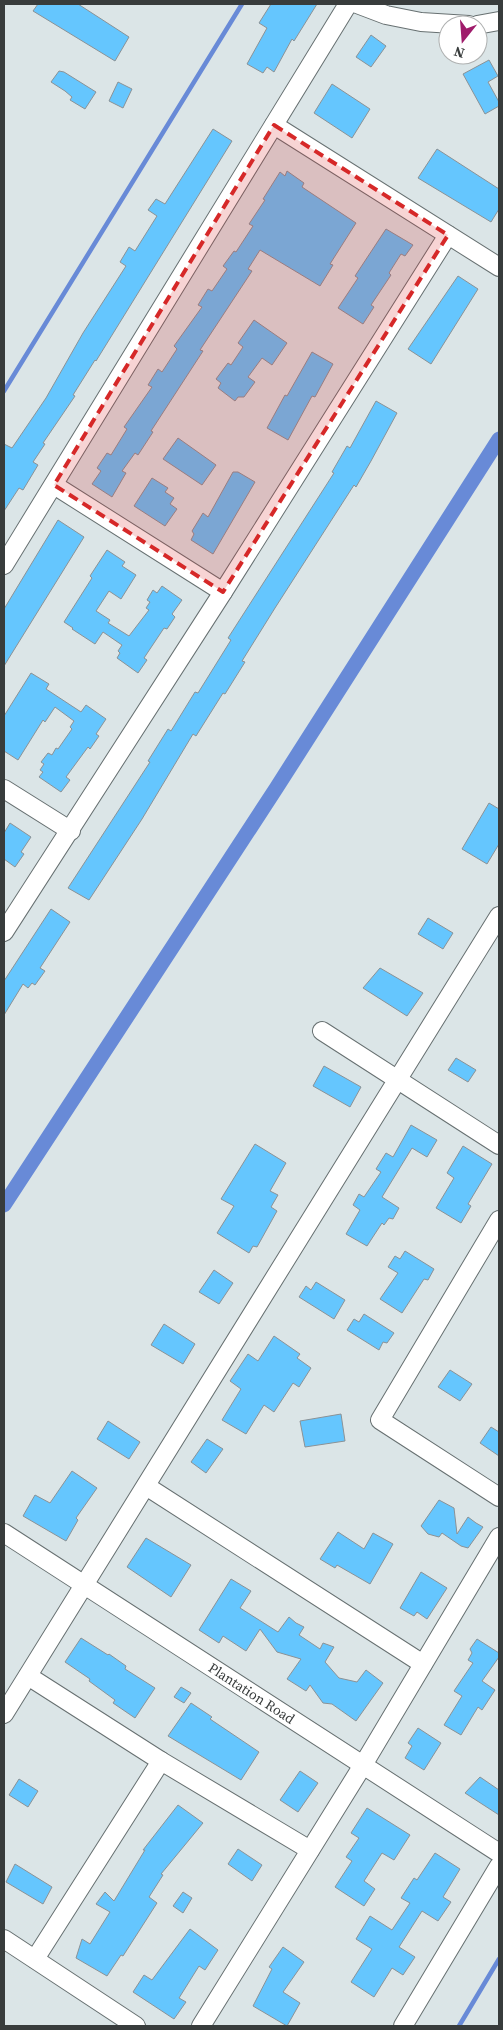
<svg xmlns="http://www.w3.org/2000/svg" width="503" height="2030" font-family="'Source Serif 4',serif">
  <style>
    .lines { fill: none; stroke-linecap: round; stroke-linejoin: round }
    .stream { stroke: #688ad7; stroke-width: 4.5 }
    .canal { stroke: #688ad7; stroke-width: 15 }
    .building { fill: #65c6fe; stroke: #8b9296 }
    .minor-casing { stroke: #677071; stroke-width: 20 }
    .minor { stroke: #fff; stroke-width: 18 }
    .marked { fill: #d62828; fill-opacity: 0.2; stroke: #d62828; stroke-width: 4; stroke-dasharray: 10 6; stroke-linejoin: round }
    .labels { text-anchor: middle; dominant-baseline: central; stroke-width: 4.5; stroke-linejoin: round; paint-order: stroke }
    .street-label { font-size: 14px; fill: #383c3c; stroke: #fff }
  </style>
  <rect width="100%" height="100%" fill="#dbe5e7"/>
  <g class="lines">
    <g class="stream">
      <polyline points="4,391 242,4"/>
      <polyline points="459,2026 499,1959"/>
    </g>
    <polyline class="canal" points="4,1205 277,787 499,439"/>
  </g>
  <g class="building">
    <polygon points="38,4 78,4 129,37 115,61 33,11"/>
    <polygon points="271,4 317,4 294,41 292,39 274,72 267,67 263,73 247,64 267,28 259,23"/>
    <polygon points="371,35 386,46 371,67 356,57"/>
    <polygon points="489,60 498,76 488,82 499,102 499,106 485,114 463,74"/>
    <polygon points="59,71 64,72 96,92 85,109 70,100 72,97 65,91 51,82"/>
    <polygon points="118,82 132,89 123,108 109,101"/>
    <polygon points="332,84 370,109 352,138 314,113"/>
    <polygon points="213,129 232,141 96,361 95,360 73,395 75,396 43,443 45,444 33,462 38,465 23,490 19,488 4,511 4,444 12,448 46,398 83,333 126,266 120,262 129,247 135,251 157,216 148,210 156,199 165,204"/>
    <polygon points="437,149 499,189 499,209 491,222 418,178"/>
    <polygon points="287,171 304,183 302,187 356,223 330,264 333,265 320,286 260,250 248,269 252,271 200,350 203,351 151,431 153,432 138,455 135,453 122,471 126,473 112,497 92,484 101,471 97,468 107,453 111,455 127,429 124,427 152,387 148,385 158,369 162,372 177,349 174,346 202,307 198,305 208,289 212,291 227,269 223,266 234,251 236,252 253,226 249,224 265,200 263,199 280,172 285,176"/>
    <polygon points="386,229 413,245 405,256 401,254 389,273 391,275 371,305 374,307 363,324 338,308 358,278 355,276"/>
    <polygon points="458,276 478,289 431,364 408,349"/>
    <polygon points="254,320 287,343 272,365 262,358 248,377 255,382 244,397 238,397 235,401 218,388 221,383 216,379 228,363 231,365 243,347 238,343"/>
    <polygon points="312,352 333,364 315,397 312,396 288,440 267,428 285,395 287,396"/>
    <polygon points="376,401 397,413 371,461 356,487 354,485 275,608 242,661 245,662 225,694 223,693 196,736 193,734 142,819 89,900 68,888 150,762 148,761 168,729 171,731 195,692 198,693 231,640 228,638 334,473 332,472 347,446 350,448"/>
    <polygon points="178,438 216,465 202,485 163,459"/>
    <polygon points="233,472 238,472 255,482 213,554 191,540 194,534 192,531 203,513 208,517"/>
    <polygon points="152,478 168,488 165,492 174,498 170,504 177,509 165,526 134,506"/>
    <polygon points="58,520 84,537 4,666 4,609"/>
    <polygon points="107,550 125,562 122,566 136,575 121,599 109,591 96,611 110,620 108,623 129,636 149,610 146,608 150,602 147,600 153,590 157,593 162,586 182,600 172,614 175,617 167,629 164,628 144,658 147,660 138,673 117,658 120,653 118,651 122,645 103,632 95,644 72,629 73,628 64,622 92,578 90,576"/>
    <polygon points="31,673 49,684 46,689 81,712 86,705 106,719 96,734 99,736 90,749 88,747 66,777 70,780 61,792 39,777 43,772 40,770 44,764 41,762 48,753 52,755 56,748 58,749 72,729 70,727 74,721 55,707 45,722 43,720 18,760 4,751 4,716"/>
    <polygon points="489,803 499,809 499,844 487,864 462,849"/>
    <polygon points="10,823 31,837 21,852 24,854 15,867 4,859 4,833"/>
    <polygon points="51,909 70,922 40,968 45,971 35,985 32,983 28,988 23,984 4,1015 4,981"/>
    <polygon points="428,918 453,933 443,949 418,934"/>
    <polygon points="380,968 423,993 407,1016 363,988"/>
    <polygon points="456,1058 476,1070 468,1082 448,1070"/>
    <polygon points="324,1066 361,1087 350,1107 313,1086"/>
    <polygon points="411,1125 437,1140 427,1157 412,1148 382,1197 399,1208 393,1219 389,1218 384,1225 382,1223 367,1246 346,1234 360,1210 353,1205 359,1194 364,1197 381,1172 376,1169 386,1153 393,1157"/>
    <polygon points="255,1144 286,1163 270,1191 278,1195 271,1207 277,1211 257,1247 253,1246 249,1253 217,1233 234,1206 221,1199"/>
    <polygon points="463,1146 492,1164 468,1204 471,1206 461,1223 436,1208 454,1178 447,1173"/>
    <polygon points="405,1251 434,1269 428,1280 424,1279 402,1313 380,1299 398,1273 388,1267 395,1256 400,1259"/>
    <polygon points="214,1270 233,1283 219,1304 199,1292"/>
    <polygon points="316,1282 345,1300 334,1319 299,1297 306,1286 311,1290"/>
    <polygon points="364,1314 394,1333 387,1343 383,1342 379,1350 347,1330 354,1319 359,1322"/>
    <polygon points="164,1324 195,1344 183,1364 151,1345"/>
    <polygon points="274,1336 300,1354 297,1358 311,1368 299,1387 293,1383 274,1412 264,1405 246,1434 222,1420 241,1389 230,1381 248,1354 258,1361"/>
    <polygon points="450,1370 472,1384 460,1401 438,1387"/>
    <polygon points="341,1414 345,1441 305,1447 300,1421"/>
    <polygon points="108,1421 140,1442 129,1459 97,1439"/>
    <polygon points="491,1427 499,1432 499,1456 480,1443"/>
    <polygon points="207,1439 223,1449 206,1473 191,1462"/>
    <polygon points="72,1471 97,1488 76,1518 78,1520 66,1541 23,1516 35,1495 50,1503"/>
    <polygon points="439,1500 454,1508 457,1534 468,1517 476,1523 483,1527 468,1548 461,1546 442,1533 439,1537 428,1534 421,1526"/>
    <polygon points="338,1532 364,1549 373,1533 393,1544 370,1584 337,1565 335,1568 320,1559"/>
    <polygon points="146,1538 191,1565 171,1597 127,1567"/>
    <polygon points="421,1572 447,1588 427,1619 417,1612 414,1616 400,1608"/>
    <polygon points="231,1579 251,1591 240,1608 278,1632 289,1617 296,1623 304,1627 299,1635 320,1649 323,1643 334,1647 325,1662 339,1678 357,1682 366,1670 383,1683 356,1721 332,1704 323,1703 310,1685 306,1691 287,1679 301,1659 277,1652 260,1629 246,1651 223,1636 219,1643 199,1630"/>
    <polygon points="81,1638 108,1655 109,1654 126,1666 125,1669 155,1688 135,1718 113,1703 115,1700 89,1681 90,1679 65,1662"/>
    <polygon points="477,1639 499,1653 499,1657 482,1681 495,1690 482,1710 478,1707 461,1735 444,1725 462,1696 454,1691 473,1663 468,1660 472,1653 470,1649"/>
    <polygon points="181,1687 191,1693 184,1703 174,1697"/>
    <polygon points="191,1703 212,1717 210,1719 259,1752 241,1780 168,1736"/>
    <polygon points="418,1728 441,1743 424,1770 405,1758 412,1746 408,1743"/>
    <polygon points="300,1771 318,1783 298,1812 280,1800"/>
    <polygon points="480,1777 499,1790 499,1815 465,1793"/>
    <polygon points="19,1779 38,1791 28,1807 9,1795"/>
    <polygon points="178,1805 203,1823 161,1874 163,1875 149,1897 157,1903 123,1956 121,1955 107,1976 76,1958 82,1939 90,1944 110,1912 96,1904 105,1892 114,1901 145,1850 143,1850"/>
    <polygon points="367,1808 410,1835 394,1860 382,1853 364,1881 375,1889 364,1906 335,1887 352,1861 346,1857 359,1838 351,1833"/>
    <polygon points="238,1849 262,1865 252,1881 228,1864"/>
    <polygon points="435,1853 460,1869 443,1897 451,1902 438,1921 422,1911 399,1947 415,1957 403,1975 392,1968 374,1997 351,1982 372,1949 356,1939 370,1916 392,1930 410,1903 401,1898 414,1878 417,1880"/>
    <polygon points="15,1864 52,1887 43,1904 6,1882"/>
    <polygon points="183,1892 192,1898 183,1913 173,1906"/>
    <polygon points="190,1929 218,1950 205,1970 199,1966 179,1998 186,2002 174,2019 133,1992 144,1975 152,1980"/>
    <polygon points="283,1947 304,1962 283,1992 300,2003 287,2026 253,2006 272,1969 269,1967"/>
  </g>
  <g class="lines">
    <g class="minor-casing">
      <g id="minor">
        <polyline points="357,4 386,15 421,22 469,25"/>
        <polyline points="477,25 499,21"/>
        <polyline points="274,125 499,267"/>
        <polyline points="54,485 223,592"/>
        <polyline points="4,565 348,4"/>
        <polyline points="4,789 71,831"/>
        <polyline points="4,932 223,592 448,235"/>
        <polyline points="322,1031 499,1145"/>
        <polyline points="499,1220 380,1420 499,1497"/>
        <polyline points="146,1486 423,1664"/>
        <path id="s1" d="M 4,1533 L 499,1853"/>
        <polyline points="28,1676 161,1761"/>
        <polyline points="4,1714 499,916"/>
        <polyline points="4,1939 136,2026"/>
        <polyline points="35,1959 161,1761 310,1850"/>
        <polyline points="201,2026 363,1765 499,1537"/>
        <polyline points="403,2026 499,1866"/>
      </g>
    </g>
    <use href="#minor" class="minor"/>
  </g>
  <path class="marked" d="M 274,125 L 448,235 L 223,592 L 54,485 Z"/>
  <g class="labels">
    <g class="street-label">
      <text stroke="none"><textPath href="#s1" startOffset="295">Plantation Road</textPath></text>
    </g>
  </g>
  <rect width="503" height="2030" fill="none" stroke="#383c3c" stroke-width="10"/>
  <g transform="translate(463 40) rotate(197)"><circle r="24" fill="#ffffff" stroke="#afb1b1"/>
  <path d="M0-4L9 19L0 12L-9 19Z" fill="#9f1b6b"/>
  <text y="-8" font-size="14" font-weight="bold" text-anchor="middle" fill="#383c3c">N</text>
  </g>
</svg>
